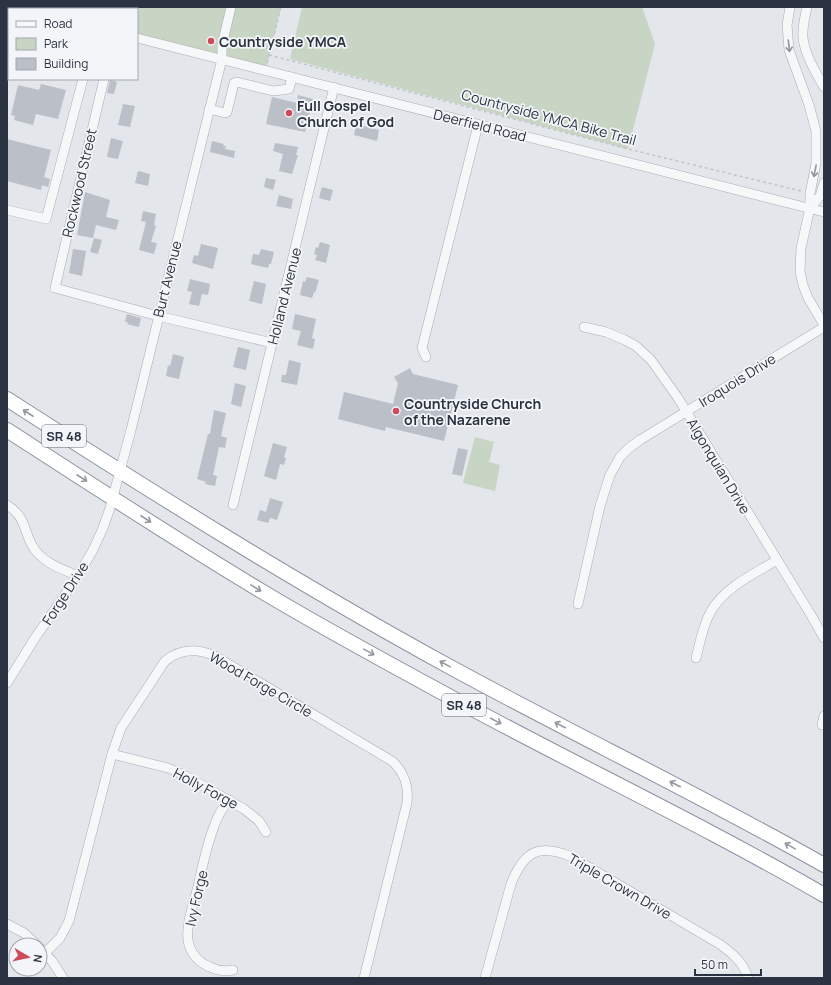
<svg xmlns="http://www.w3.org/2000/svg" width="831" height="985" font-family="Manrope,sans-serif">
  <style>
    .green { fill: #c8d5c4 }
    .building { fill: #babfc8 }
    .lines { fill: none; stroke-linecap: round; stroke-linejoin: round }
    .minor-casing { stroke: #a8adb5; stroke-width: 10 }
    .highway-casing { stroke: #8a93a1; stroke-width: 16 }
    .path { stroke: #c1c4ca; stroke-width: 1.5; stroke-dasharray: 3 3; stroke-linecap: butt }
    .minor { stroke: #f6f7f9; stroke-width: 9 }
    .highway { stroke: #fff; stroke-width: 14 }
    .oneway { stroke: #90959e }
    .oneway2 { stroke: #9599a1 }
    .poi-dot { fill: #ce4a5b; stroke: #f3f5f8; stroke-width: 1.5 }
    .labels { text-anchor: middle; dominant-baseline: central; stroke-width: 3.5; stroke-linejoin: round; paint-order: stroke }
    .shield { fill: #f3f5f8; stroke: #676d79; stroke-width: 1 }
    .shield-label { font-size: 13px; font-weight: bold; fill: #2b3343 }
    .poi-label { font-size: 14px; font-weight: bold; fill: #2b3343; stroke: #f3f5f8; text-anchor: start }
    .street-label { font-size: 14px; fill: #2b3343; stroke: #f3f5f8 }
  </style>
  <rect width="100%" height="100%" fill="#e3e6eb"/>
  <g class="green">
    <polygon points="14,7 281,7 266,70 137,38 137,9 22,9"/>
    <polygon points="302,7 642,7 655,44 628,149 290,59"/>
    <polygon points="475,437 494,442 489,462 500,465 495,491 463,483"/>
  </g>
  <g class="building">
    <polygon points="110,80 117,82 114,94 107,93"/>
    <polygon points="41,84 66,90 58,119 36,114 33,125 14,120 15,116 11,115 18,85 39,90"/>
    <polygon points="298,95 313,99 305,132 266,124 272,97 297,103"/>
    <polygon points="123,104 135,106 130,127 118,125"/>
    <polygon points="356,124 379,130 377,141 354,135"/>
    <polygon points="111,138 123,141 118,159 107,157"/>
    <polygon points="7,139 51,150 44,177 50,179 48,187 42,185 41,190 7,181"/>
    <polygon points="212,141 224,144 223,146 226,146 225,149 235,151 234,158 210,152"/>
    <polygon points="275,143 298,147 296,155 298,155 292,174 279,171 283,154 273,151"/>
    <polygon points="138,171 150,174 148,186 135,183"/>
    <polygon points="266,178 276,180 273,190 264,187"/>
    <polygon points="322,187 333,190 330,201 319,198"/>
    <polygon points="85,192 110,200 106,217 119,220 116,230 96,225 93,238 77,235"/>
    <polygon points="279,195 293,199 291,209 276,206"/>
    <polygon points="143,211 156,214 154,225 156,226 151,242 157,243 154,254 139,250 146,222 141,221"/>
    <polygon points="94,238 102,240 98,254 90,252"/>
    <polygon points="320,242 330,245 326,263 315,260 317,255 314,254 316,247 318,248"/>
    <polygon points="201,244 218,248 213,269 192,263 194,255 198,256"/>
    <polygon points="73,249 86,251 82,276 69,273"/>
    <polygon points="261,249 274,252 271,264 269,264 268,268 251,264 253,254 259,255"/>
    <polygon points="307,277 319,280 315,293 314,292 312,298 300,295 303,281 305,282"/>
    <polygon points="190,279 210,284 208,295 202,294 199,306 189,304 192,292 187,291"/>
    <polygon points="254,281 266,284 262,304 249,301"/>
    <polygon points="127,314 141,318 139,327 127,324 128,322 125,322"/>
    <polygon points="295,314 316,319 312,338 315,339 313,349 297,345 301,331 292,329"/>
    <polygon points="238,347 250,350 246,370 233,367"/>
    <polygon points="173,354 184,357 179,379 166,376 168,365 170,366"/>
    <polygon points="289,360 301,363 297,385 281,382 282,375 286,375"/>
    <polygon points="410,368 413,374 458,385 444,441 386,427 385,431 338,419 344,392 393,404 398,383 394,377"/>
    <polygon points="235,383 246,386 241,407 231,404"/>
    <polygon points="214,410 226,413 221,436 227,438 225,448 219,447 213,475 217,476 215,486 205,484 206,482 197,479 208,434 210,434"/>
    <polygon points="273,443 287,447 284,457 286,458 284,465 280,464 276,480 264,476"/>
    <polygon points="458,448 468,450 462,476 452,474"/>
    <polygon points="270,498 283,502 277,520 270,518 268,523 257,520 260,510 266,512"/>
  </g>
  <g class="lines">
    <g class="minor-casing">
      <g id="minor">
        <polyline points="14,7 22,9"/>
        <polyline points="102,7 103,9"/>
        <polyline points="790,7 787,25 789,50 809,105 816,131 816,163 810,194 810,208 801,248 800,272 803,285 808,298 824,325"/>
        <path d="M 807,7 C 805,16 802,28 803,38 C 805,55 816,73 824,87"/>
        <polyline points="137,38 824,212"/>
        <polyline points="7,60 9,51"/>
        <polyline points="104,79 55,288 158,316 272,343"/>
        <polyline points="209,109 225,113 227,112 234,83 237,82 273,91 289,89 292,77"/>
        <polyline points="810,208 820,196 824,183"/>
        <polyline points="7,210 46,219 83,79"/>
        <polyline points="584,327 606,332 625,340 636,346 651,360 678,398 811,615 824,638"/>
        <polyline points="426,357 422,348 478,125"/>
        <path d="M 7,505 C 28,518 23,534 35,550 C 46,564 62,569 78,576"/>
        <polyline points="233,505 334,87"/>
        <polyline points="578,604 600,506 610,475 620,457 629,448 640,440 824,327"/>
        <path d="M 696,658 C 700,642 703,625 711,611 C 725,587 754,574 777,560"/>
        <polyline points="7,683 35,638 78,576 93,550 103,528 110,508 131,430 219,71 222,59 222,45 231,7"/>
        <polyline points="822,725 824,716"/>
        <polyline points="112,754 168,768 186,776 244,809 259,821 266,832"/>
        <path d="M 229,800 C 223,807 218,815 215,824 C 207,843 203,865 198,886 C 194,903 186,923 188,940 C 190,953 198,962 210,967 C 218,971 224,972 233,970"/>
        <polyline points="7,924 24,933 37,945"/>
        <polyline points="40,948 52,961 63,978"/>
        <path d="M 45,953 L 60,938 L 69,921 L 112,754 L 121,728 L 165,661 C 180,649 197,648 215,656 L 392,761 C 405,773 409,786 407,803 L 364,978"/>
        <path d="M 485,978 L 511,884 C 524,851 539,843 572,857 L 721,945 C 733,954 744,963 748,978"/>
      </g>
    </g>
    <g class="highway-casing">
      <g id="highway">
        <path d="M 7,399 C 153,493 300,585 452,668 C 575,735 702,796 824,865"/>
        <path d="M 7,430 C 92,485 176,540 263,592 C 318,625 375,656 432,687 C 561,758 696,821 824,895"/>
      </g>
    </g>
    <g class="path">
      <polyline points="269,55 628,149 801,191"/>
      <polyline points="267,63 281,7"/>
    </g>
    <use href="#minor" class="minor"/>
    <use href="#highway" class="highway"/>
  </g>
  <defs><path id="oneway-shaft" d="M-6 0H5M1.5-3L5.5 0L1.5 3" fill="none" stroke-width="1.6" stroke-linecap="round" stroke-linejoin="round"/></defs>
  <g class="oneway">
    <use href="#oneway-shaft" transform="translate(789 46) rotate(83)"/>
    <use href="#oneway-shaft" transform="translate(815 171) rotate(101)"/>
  </g>
  <g class="oneway2">
    <use href="#oneway-shaft" transform="translate(28 413) rotate(-147)"/>
    <use href="#oneway-shaft" transform="translate(82 478) rotate(33)"/>
    <use href="#oneway-shaft" transform="translate(146 519) rotate(33)"/>
    <use href="#oneway-shaft" transform="translate(256 588) rotate(31)"/>
    <use href="#oneway-shaft" transform="translate(369 652) rotate(29)"/>
    <use href="#oneway-shaft" transform="translate(445 664) rotate(-151)"/>
    <use href="#oneway-shaft" transform="translate(496 721) rotate(28)"/>
    <use href="#oneway-shaft" transform="translate(560 725) rotate(-153)"/>
    <use href="#oneway-shaft" transform="translate(675 784) rotate(-153)"/>
    <use href="#oneway-shaft" transform="translate(790 846) rotate(-151)"/>
  </g>
  <g class="poi-dot">
    <circle cx="211" cy="41" r="4"/>
    <circle cx="289" cy="113" r="4"/>
    <circle cx="396" cy="411" r="4"/>
  </g>
  <g class="labels">
    <g class="shield">
      <rect x="42" y="425" width="44" height="22" rx="3"/>
      <rect x="442" y="694" width="44" height="22" rx="3"/>
    </g>
    <g class="shield-label">
      <text x="64" y="436">SR 48</text>
      <text x="464" y="705">SR 48</text>
    </g>
    <g class="poi-label">
      <text x="219" y="41">Countryside YMCA</text>
      <text x="297" y="105">Full Gospel<tspan x="297" dy="16">Church of God</tspan></text>
      <text x="404" y="403">Countryside Church<tspan x="404" dy="16">of the Nazarene</tspan></text>
    </g>
    <g class="street-label">
      <text transform="translate(549 117) rotate(15)">Countryside YMCA Bike Trail</text>
      <text transform="translate(480 125) rotate(14)">Deerfield Road</text>
      <text transform="translate(79 183) rotate(-77)">Rockwood Street</text>
      <text transform="translate(167 279) rotate(-76)">Burt Avenue</text>
      <text transform="translate(284 296) rotate(-76)">Holland Avenue</text>
      <text transform="translate(737 380) rotate(-32)">Iroquois Drive</text>
      <text transform="translate(719 466) rotate(59)">Algonquian Drive</text>
      <text transform="translate(65 593) rotate(-57)">Forge Drive</text>
      <text transform="translate(261 684) rotate(30)">Wood Forge Circle</text>
      <text transform="translate(206 788) rotate(28)">Holly Forge</text>
      <text transform="translate(620 886) rotate(30)">Triple Crown Drive</text>
      <text transform="translate(196 898) rotate(-77)">Ivy Forge</text>
    </g>
  </g>
  <rect width="831" height="985" fill="none" stroke="#2b3343" stroke-width="16"/>
  <rect x="8" y="8" width="130" height="72" fill="#f3f5f8" stroke="#a3a7b0"/>
  <rect x="16" y="21" width="20" height="6" fill="#f6f7f9" stroke="#a3a7b0"/>
  <text x="44" y="28" font-size="12" fill="#2b3343">Road</text>
  <rect x="16" y="38" width="20" height="12" fill="#c8d5c4" stroke="#a3a7b0"/>
  <text x="44" y="48" font-size="12" fill="#2b3343">Park</text>
  <rect x="16" y="58" width="20" height="12" fill="#babfc8" stroke="#a3a7b0"/>
  <text x="44" y="68" font-size="12" fill="#2b3343">Building</text>
  <g transform="translate(28 957) rotate(99)"><circle r="19" fill="#f3f5f8" stroke="#a3a7b0"/>
  <path d="M0-3L7 15L0 10L-7 15Z" fill="#ce4a5b"/>
  <text y="-6" font-size="11" font-weight="bold" text-anchor="middle" fill="#2b3343">N</text>
  </g>
  <path d="M695 969v6h66v-6" fill="none" stroke="#2b3343" stroke-width="2"/>
  <text x="701" y="969" font-size="12" fill="#2b3343" stroke="#f3f5f8" stroke-width="3" paint-order="stroke">50 m</text>
</svg>
